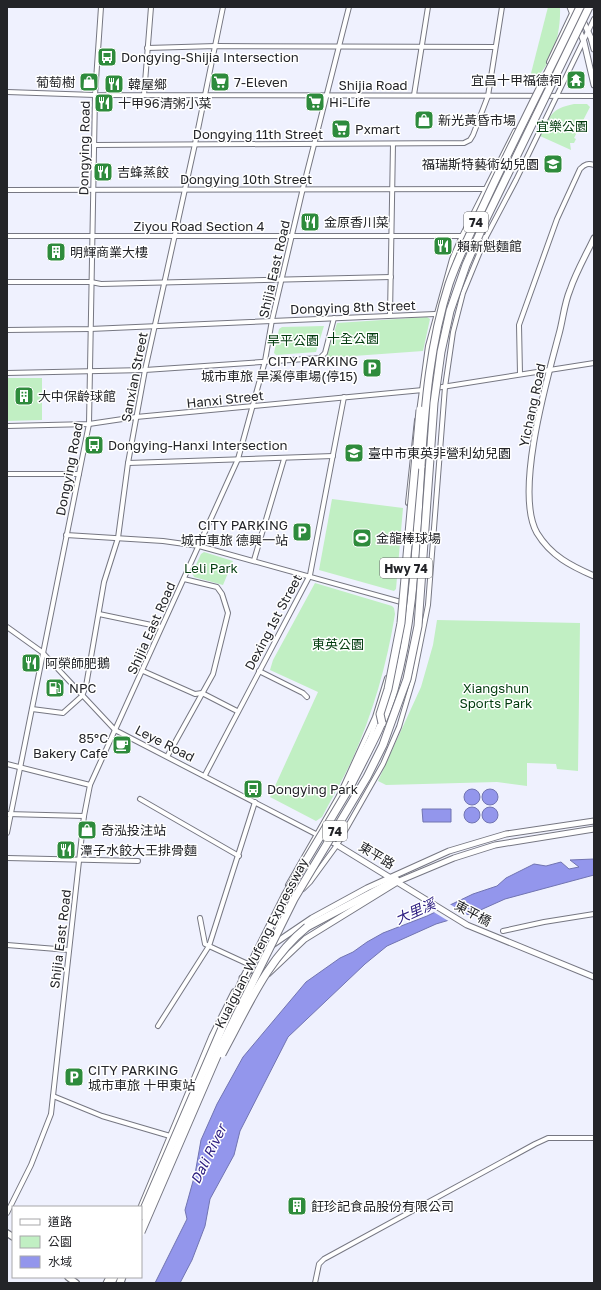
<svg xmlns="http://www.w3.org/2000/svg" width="601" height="1290" font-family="'Golos Text','Noto Sans TC',sans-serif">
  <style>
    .green { fill: #c1efc3 }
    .water { fill: #9396ec; stroke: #7174b1 }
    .pier { fill: #eff1fe }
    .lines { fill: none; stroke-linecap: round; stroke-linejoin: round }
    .minor-casing { stroke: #767782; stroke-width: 6 }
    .tertiary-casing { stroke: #767782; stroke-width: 7 }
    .secondary-casing { stroke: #767782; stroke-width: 8 }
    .trunk-casing { stroke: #767782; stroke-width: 9 }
    .minor { stroke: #fff; stroke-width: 4 }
    .tertiary { stroke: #fff; stroke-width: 5 }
    .secondary { stroke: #fff; stroke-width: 5.5 }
    .trunk { stroke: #fff; stroke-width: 7 }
    .trunk-bridge-casing { stroke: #767782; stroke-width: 9; stroke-linecap: butt }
    .trunk-bridge { stroke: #fff; stroke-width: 7 }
    .labels { text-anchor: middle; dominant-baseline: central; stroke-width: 3; stroke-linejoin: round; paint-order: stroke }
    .shield { fill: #fff; stroke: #656668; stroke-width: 1 }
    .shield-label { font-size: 12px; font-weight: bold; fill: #232428 }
    .poi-label { font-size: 13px; fill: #232428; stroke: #fff; text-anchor: start }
    .street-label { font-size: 13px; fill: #232428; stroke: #fff }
    .park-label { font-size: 13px; fill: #023b0e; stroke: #fff }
    .water-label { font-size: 14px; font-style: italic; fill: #2f2082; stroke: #fff }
  </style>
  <rect width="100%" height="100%" fill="#eff1fe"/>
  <g class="green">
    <path d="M 548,7 L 560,7 C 561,35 552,68 528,85 Z"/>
    <path d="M 574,104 L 587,104 L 590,107 L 574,138 L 576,139 L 574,143 L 570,143 L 571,150 L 540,136 C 550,116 550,109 574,104 Z"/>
    <polygon points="427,317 430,319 423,351 326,358 337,323"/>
    <polygon points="324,326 316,352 276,355 274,353 279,329 282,327"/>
    <polygon points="7,378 42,378 42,420 7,421"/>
    <polygon points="332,499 403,508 396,589 394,591 319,570"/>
    <polygon points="204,552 233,561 223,585 194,577 192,573 201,554"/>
    <path d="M 315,583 L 392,606 L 394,608 L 395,614 C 387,664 373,713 352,760 C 343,779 332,798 322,817 L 316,821 L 270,797 L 318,692 L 270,670 L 273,660 Z"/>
    <polygon points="437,620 580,623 578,771 557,769 556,764 527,763 527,786 497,782 386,785 378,781 421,687 433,645"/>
  </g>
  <g class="water">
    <circle cx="490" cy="797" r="8"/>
    <circle cx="472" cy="797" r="8"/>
    <circle cx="472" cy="815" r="8"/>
    <circle cx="490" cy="815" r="8"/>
    <polygon points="422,809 451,809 451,822 423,822"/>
    <polygon points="594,859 594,875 505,899 476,912 436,924 387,946 365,964 288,1037 240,1131 234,1155 210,1199 205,1226 192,1260 180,1283 155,1283 187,1219 185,1210 195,1174 201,1140 217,1104 243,1057 306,982 340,958 353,952 367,942 383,933 427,916 473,894 497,886 506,878 534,864 546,866 561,862 569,869 579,867 570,860"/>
  </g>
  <polygon class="pier" points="448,903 469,916 450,922 432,911"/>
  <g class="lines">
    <g class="minor-casing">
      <g id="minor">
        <polyline points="147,48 216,46 495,47"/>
        <polyline points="549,62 575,7"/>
        <polyline points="7,92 95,95 594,96"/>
        <polyline points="144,95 151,7"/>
        <polyline points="414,95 428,7"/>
        <polyline points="94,145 464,143 470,140 473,135 488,96 502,7"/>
        <polyline points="7,190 486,189"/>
        <polyline points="7,236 462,236 486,237"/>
        <polyline points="7,282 91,282 101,284 391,277"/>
        <polyline points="390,315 393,144"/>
        <polyline points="7,330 90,329 435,314"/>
        <polyline points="7,373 145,370 320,358 325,353 334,318"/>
        <path d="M 520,374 L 519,325 L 557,219 L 580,169 C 585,164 588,163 594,165"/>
        <polyline points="419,412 428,346 452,259 462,236 515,131"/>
        <polyline points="7,426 89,424 136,417 423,390 594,363"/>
        <polyline points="128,463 333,456"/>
        <polyline points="7,474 79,474"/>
        <polyline points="408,503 417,420"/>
        <polyline points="66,535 163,541 199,546 401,602"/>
        <polyline points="254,560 284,459"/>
        <polyline points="99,614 161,627"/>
        <polyline points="7,627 42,652 115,730 337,845"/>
        <polyline points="143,671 195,694 202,693 237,711"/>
        <polyline points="259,671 303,693 307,697"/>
        <polyline points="32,709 63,713 82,696 86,686 104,582 118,538 128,463 145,370 195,144 223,7"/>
        <polyline points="168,755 213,674 228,613 222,594 217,587 184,579"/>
        <polyline points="7,764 90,785"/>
        <polyline points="205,775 310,575 344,397"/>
        <polyline points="349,779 370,738 379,713"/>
        <polyline points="339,796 375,717 387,678"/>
        <polyline points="140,799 239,856"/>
        <polyline points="7,814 84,816"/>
        <polyline points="7,833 89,424 95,95 101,7"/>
        <polyline points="7,858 138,861"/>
        <polyline points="288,885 340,794"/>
        <polyline points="303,889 310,882 337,845 383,764 399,727 413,680 428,605 445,387 453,332 463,293 486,237 516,180 594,19"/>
        <polyline points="280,909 292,899"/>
        <polyline points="503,931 544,922 594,914"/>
        <polyline points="7,945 69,950"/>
        <polyline points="248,964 209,946 255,802"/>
        <polyline points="158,1026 209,946 205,944 200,918"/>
        <polyline points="53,1096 102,1116 170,1136"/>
        <polyline points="7,1213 31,1165 51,1114 84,816 90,785 238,459 265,361 272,320 303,188 349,7"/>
        <polyline points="315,1283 319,1264 324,1259 535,1144 548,1138 594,1138"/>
      </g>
    </g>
    <g class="tertiary-casing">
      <g id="tertiary">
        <polyline points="570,7 584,42 594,85"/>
        <polyline points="578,10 591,38 594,49"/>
        <path d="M 594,238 C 586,255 576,272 570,290 C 564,304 563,320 559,334 C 547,379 514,493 537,533 C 551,556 571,566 594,576"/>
        <polyline points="337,845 467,925 594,977"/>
        <polyline points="256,956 312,918 367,888 449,851 506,834 594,821"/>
        <polyline points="242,978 268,974 305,939 399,881 454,858 495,845 594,829"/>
        <polyline points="141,1207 212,1036 234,992"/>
        <polyline points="106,1283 109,1277"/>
      </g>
    </g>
    <g class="secondary-casing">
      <g id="secondary">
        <polyline points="7,1233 13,1237"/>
        <polyline points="68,1277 76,1283"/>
      </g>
    </g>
    <g class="trunk-casing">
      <g id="trunk">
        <path d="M 350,787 C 366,755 384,724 394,690 C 415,618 416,540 421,466"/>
        <polyline points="307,927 396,880"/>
        <polyline points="111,1283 114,1277"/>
        <polyline points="120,1283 122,1277"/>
      </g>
    </g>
    <use href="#minor" class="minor"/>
    <use href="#tertiary" class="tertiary"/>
    <use href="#secondary" class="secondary"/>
    <use href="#trunk" class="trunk"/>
    <g class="trunk-bridge-casing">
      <g id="trunk-bridge">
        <path d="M 421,466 C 425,404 430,343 449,284 C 459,255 473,228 486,200 C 516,135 549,72 580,7"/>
        <polyline points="382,723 380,714 388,689 401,623 420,410"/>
        <path d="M 222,1054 C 247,1009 266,960 307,927"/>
        <polyline points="141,1216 241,984 286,894 350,787"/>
        <polyline points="141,1232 223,1042 294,899 367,777 383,745 392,720 407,679 418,626 434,403 441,352 450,311 466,265 486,219 589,7"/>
      </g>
    </g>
    <use href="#trunk-bridge" class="trunk-bridge"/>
  </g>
  <defs>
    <g id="bus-square" transform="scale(1)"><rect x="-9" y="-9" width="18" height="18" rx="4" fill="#2e8b3c" stroke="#fff"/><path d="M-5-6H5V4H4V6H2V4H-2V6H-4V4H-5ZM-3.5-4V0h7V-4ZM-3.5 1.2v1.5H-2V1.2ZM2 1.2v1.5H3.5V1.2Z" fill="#fff"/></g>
    <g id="temple-square" transform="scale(1)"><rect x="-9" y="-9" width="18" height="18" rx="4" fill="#2e8b3c" stroke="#fff"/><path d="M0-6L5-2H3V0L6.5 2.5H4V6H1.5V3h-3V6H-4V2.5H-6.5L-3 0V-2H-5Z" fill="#fff"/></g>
    <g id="shop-square" transform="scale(1)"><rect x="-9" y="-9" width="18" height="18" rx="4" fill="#2e8b3c" stroke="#fff"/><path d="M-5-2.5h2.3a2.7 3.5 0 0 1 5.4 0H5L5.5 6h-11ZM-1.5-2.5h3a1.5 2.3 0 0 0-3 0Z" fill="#fff"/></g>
    <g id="supermarket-square" transform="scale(1)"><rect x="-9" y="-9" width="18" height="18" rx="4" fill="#2e8b3c" stroke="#fff"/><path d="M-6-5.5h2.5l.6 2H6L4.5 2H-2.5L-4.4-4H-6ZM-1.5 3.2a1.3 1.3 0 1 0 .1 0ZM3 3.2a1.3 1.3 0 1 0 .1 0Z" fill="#fff"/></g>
    <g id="restaurant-square" transform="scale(1)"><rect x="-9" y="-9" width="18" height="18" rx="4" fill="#2e8b3c" stroke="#fff"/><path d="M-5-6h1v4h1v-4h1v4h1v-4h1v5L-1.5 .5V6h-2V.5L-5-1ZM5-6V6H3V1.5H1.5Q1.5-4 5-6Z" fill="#fff"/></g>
    <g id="school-square" transform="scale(1)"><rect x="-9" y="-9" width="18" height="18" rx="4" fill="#2e8b3c" stroke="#fff"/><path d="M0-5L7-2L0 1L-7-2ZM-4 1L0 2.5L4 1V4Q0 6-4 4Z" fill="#fff"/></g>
    <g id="building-square" transform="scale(1)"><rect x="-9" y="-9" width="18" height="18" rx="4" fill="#2e8b3c" stroke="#fff"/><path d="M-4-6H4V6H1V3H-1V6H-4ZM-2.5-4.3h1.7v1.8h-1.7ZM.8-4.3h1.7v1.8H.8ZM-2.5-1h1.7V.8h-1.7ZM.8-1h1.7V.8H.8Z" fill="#fff"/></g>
    <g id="parking-square" transform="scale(1)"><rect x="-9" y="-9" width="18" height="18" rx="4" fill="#2e8b3c" stroke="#fff"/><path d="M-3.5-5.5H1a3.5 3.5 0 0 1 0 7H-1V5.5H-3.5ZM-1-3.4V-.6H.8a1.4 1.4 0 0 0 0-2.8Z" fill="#fff"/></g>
    <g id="stadium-square" transform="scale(1)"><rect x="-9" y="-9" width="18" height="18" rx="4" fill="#2e8b3c" stroke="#fff"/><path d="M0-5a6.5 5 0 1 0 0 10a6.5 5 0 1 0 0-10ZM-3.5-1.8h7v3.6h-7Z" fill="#fff"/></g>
    <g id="fuel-square" transform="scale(1)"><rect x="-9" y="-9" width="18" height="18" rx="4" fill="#2e8b3c" stroke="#fff"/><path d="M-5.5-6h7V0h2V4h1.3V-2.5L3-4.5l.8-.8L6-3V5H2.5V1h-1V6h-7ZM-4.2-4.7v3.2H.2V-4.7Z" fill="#fff"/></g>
    <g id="cafe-square" transform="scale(1)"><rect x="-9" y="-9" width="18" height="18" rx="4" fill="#2e8b3c" stroke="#fff"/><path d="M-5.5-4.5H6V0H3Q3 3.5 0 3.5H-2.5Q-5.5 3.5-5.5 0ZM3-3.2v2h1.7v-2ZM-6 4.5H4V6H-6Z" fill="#fff"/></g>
  </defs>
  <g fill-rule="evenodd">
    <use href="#bus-square" x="107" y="57"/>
    <use href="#temple-square" x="576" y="80"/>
    <use href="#shop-square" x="89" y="82"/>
    <use href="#supermarket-square" x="220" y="82"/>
    <use href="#restaurant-square" x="114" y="84"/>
    <use href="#supermarket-square" x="315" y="102"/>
    <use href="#restaurant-square" x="104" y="103"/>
    <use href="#shop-square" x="424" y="120"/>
    <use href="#supermarket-square" x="341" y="129"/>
    <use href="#school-square" x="553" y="164"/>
    <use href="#restaurant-square" x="103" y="172"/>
    <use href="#restaurant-square" x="310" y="222"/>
    <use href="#restaurant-square" x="443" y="246"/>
    <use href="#building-square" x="56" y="252"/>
    <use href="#parking-square" x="372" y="368"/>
    <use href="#building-square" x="24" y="396"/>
    <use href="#bus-square" x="94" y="445"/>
    <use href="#school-square" x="354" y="453"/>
    <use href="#parking-square" x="302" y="532"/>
    <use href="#stadium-square" x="362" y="538"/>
    <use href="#restaurant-square" x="31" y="663"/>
    <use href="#fuel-square" x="55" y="688"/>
    <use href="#cafe-square" x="122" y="745"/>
    <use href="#bus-square" x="253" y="789"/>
    <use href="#shop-square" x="87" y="830"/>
    <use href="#restaurant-square" x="66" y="850"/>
    <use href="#parking-square" x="74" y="1077"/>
    <use href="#building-square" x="297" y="1206"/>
  </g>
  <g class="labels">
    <g class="shield">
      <rect x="464" y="212" width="24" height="20" rx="3"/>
      <rect x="380" y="558" width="52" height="20" rx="3"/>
      <rect x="323" y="821" width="24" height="20" rx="3"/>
    </g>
    <g class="shield-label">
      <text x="476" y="222">74</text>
      <text x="406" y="568">Hwy 74</text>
      <text x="335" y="831">74</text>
    </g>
    <g class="poi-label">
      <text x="121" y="57">Dongying-Shijia Intersection</text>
      <text x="562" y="80" text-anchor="end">宜昌十甲福德祠</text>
      <text x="75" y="82" text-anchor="end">葡萄樹</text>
      <text x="234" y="82">7-Eleven</text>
      <text x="128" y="84">韓屋鄉</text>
      <text x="329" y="102">Hi-Life</text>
      <text x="118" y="103">十甲96清粥小菜</text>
      <text x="438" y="120">新光黃昏市場</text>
      <text x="355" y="129">Pxmart</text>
      <text x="539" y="164" text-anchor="end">福瑞斯特藝術幼兒園</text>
      <text x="117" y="172">吉蜂蒸餃</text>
      <text x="324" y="222">金原香川菜</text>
      <text x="457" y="246">賴新魁麵館</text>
      <text x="70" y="252">明輝商業大樓</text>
      <text x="358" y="361" text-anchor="end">CITY PARKING<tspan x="358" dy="15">城市車旅 旱溪停車場(停15)</tspan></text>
      <text x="38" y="396">大中保齡球館</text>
      <text x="108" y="445">Dongying-Hanxi Intersection</text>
      <text x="368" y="453">臺中市東英非營利幼兒園</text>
      <text x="288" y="525" text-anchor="end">CITY PARKING<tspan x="288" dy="15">城市車旅 德興一站</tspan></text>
      <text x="376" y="538">金龍棒球場</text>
      <text x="45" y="663">阿榮師肥鵝</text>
      <text x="69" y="688">NPC</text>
      <text x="108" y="738" text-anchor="end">85°C<tspan x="108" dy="15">Bakery Cafe</tspan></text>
      <text x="267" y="789">Dongying Park</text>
      <text x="101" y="830">奇泓投注站</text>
      <text x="80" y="850">潭子水餃大王排骨麵</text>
      <text x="88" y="1070">CITY PARKING<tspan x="88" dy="15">城市車旅 十甲東站</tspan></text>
      <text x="311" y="1206">飪珍記食品股份有限公司</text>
    </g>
    <g class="street-label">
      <text x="373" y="85">Shijia Road</text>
      <text x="258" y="134">Dongying 11th Street</text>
      <text transform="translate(84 148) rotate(-89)">Dongying Road</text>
      <text x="246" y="179">Dongying 10th Street</text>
      <text x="199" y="226">Ziyou Road Section 4</text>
      <text transform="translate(274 269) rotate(-77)">Shijia East Road</text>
      <text transform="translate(353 307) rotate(-2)">Dongying 8th Street</text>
      <text transform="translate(134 377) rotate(-79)">Sanxian Street</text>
      <text transform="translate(225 399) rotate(-6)">Hanxi Street</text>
      <text transform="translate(532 405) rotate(-78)">Yichang Road</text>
      <text transform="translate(69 469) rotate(-79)">Dongying Road</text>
      <text transform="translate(273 622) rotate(-62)">Dexing 1st Street</text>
      <text transform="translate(151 628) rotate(-66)">Shijia East Road</text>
      <text transform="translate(165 743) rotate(27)">Leye Road</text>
      <text transform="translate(377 855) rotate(31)">東平路</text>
      <text transform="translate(473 913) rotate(28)">東平橋</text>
      <text transform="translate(60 939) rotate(-83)">Shijia East Road</text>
      <text transform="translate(261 943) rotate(-63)">Kuaiguan-Wufeng Expressway</text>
    </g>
    <g class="park-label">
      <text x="562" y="126">宜樂公園</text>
      <text x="353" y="338">十全公園</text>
      <text x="293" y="340">旱平公園</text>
      <text x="211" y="568">Leli Park</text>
      <text x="338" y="644">東英公園</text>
      <text x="496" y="688">Xiangshun<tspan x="496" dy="15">Sports Park</tspan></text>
    </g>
    <g class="water-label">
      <text transform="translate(415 911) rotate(-24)">大里溪</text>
      <text transform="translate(208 1154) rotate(-64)">Dali River</text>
    </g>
  </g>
  <rect width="601" height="1290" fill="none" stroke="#232428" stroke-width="16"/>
  <rect x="12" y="1206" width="130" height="72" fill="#ffffff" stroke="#a7a7a9"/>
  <rect x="20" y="1219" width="20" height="6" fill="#ffffff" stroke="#a7a7a9"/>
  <text x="48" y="1226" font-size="12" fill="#232428">道路</text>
  <rect x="20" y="1236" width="20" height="12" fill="#c1efc3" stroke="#a7a7a9"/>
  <text x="48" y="1246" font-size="12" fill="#232428">公園</text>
  <rect x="20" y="1256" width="20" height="12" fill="#9396ec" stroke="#a7a7a9"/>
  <text x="48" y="1266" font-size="12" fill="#232428">水域</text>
</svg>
